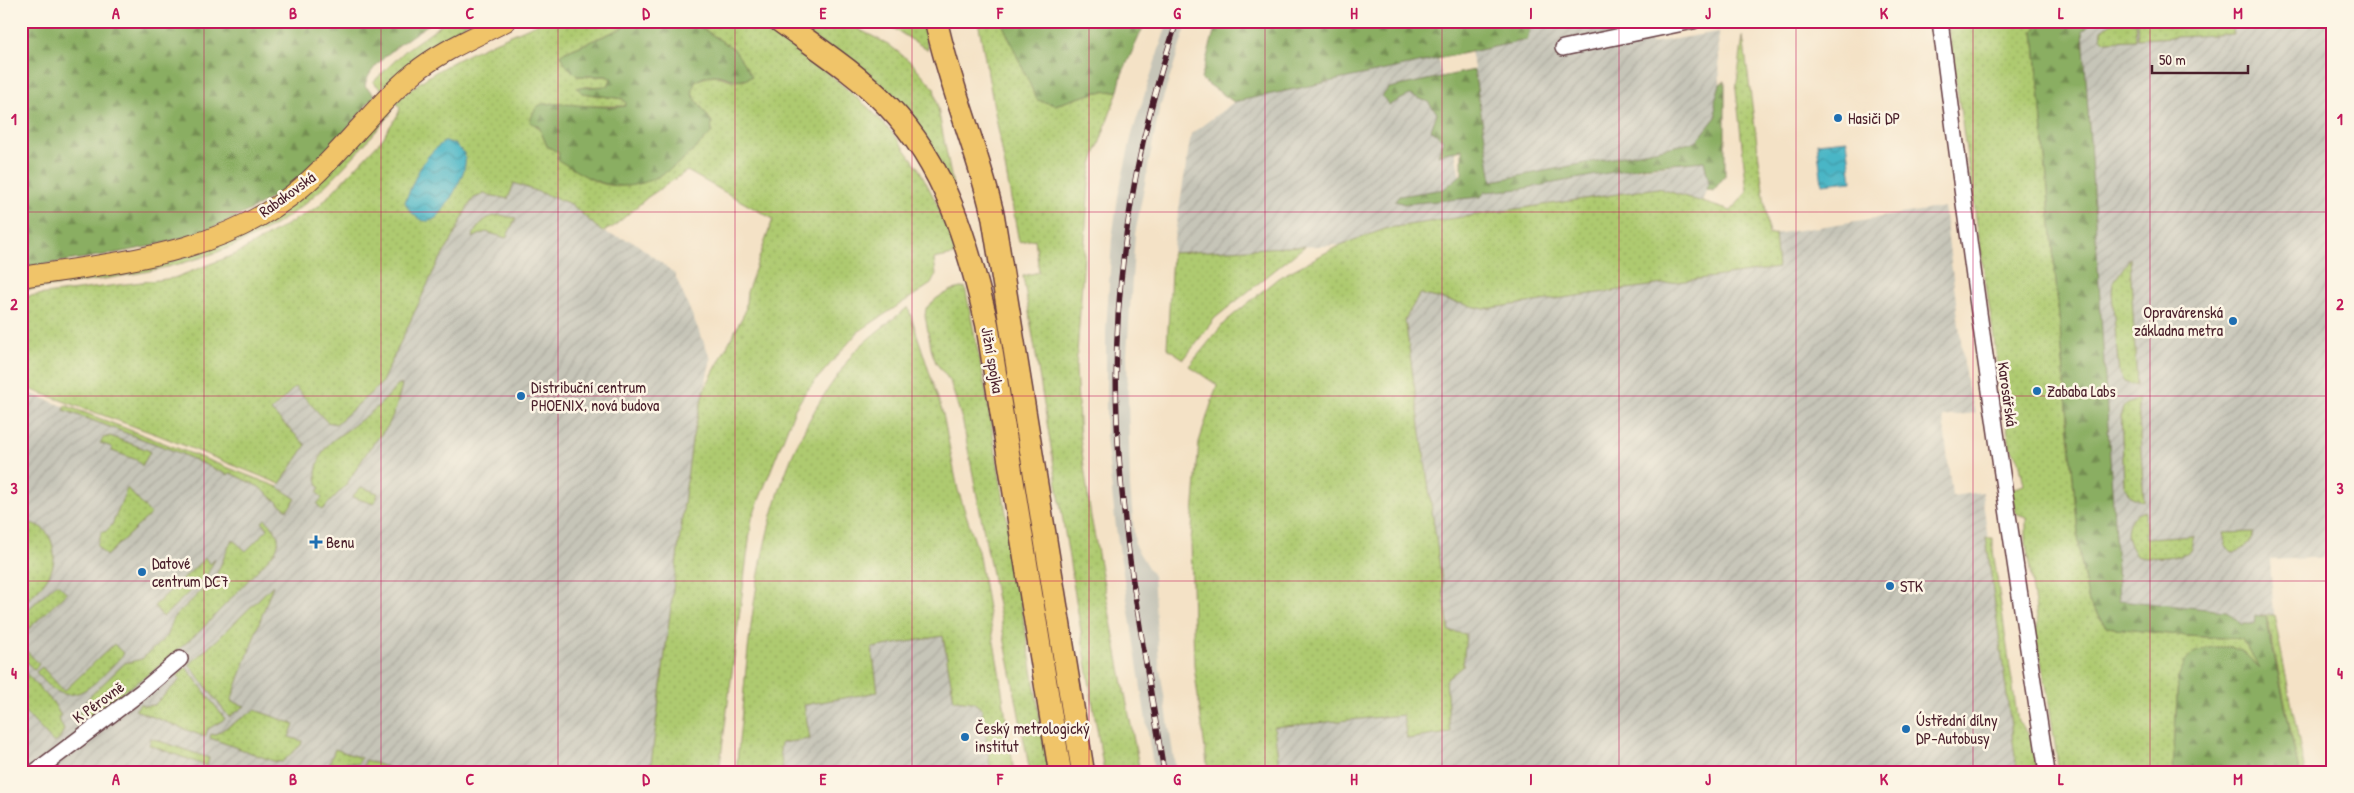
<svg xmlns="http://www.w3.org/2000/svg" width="2354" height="793" font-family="'Patrick Hand',sans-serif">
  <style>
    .industrial { fill: url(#industrial-furrows) }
    .railway { fill: #c6c5b8 }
    .grass { fill: url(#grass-dots); stroke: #7c744e }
    .forest { fill: url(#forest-firs); stroke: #6a6646 }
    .water { fill: url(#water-waves); stroke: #4a6a78 }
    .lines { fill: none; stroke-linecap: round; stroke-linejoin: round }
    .minor-casing { stroke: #643c42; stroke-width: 18 }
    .major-casing { stroke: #643c42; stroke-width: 22 }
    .highway-casing { stroke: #643c42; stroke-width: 25 }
    .minor { stroke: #fff; stroke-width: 15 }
    .major { stroke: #f0c469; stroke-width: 20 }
    .highway { stroke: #f0c469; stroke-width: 22 }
    .rail-casing { stroke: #4a1f2b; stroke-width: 5.5 }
    .rail { stroke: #fcf5e5; stroke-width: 4; stroke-dasharray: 11; stroke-linecap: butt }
    .grid { fill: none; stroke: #c2185b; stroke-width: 1; stroke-opacity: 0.55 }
    .poi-dot { fill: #1f6fb2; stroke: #fcf5e5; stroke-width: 2 }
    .labels { text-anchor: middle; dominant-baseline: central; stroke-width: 5; stroke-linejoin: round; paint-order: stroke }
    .poi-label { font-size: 16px; fill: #4a1f2b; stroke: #fcf5e5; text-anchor: start }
    .street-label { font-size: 16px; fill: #4a1f2b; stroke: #fcf5e5 }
    .neatline { fill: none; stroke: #c2185b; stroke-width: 2 }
    .grid-label { font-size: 16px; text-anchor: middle; font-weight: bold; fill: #c2185b }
  </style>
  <defs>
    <pattern id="industrial-furrows" width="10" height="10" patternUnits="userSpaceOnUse" patternTransform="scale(1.25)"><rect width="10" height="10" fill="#c6c5b8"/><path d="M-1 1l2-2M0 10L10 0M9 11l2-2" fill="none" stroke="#aca99e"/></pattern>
    <pattern id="grass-dots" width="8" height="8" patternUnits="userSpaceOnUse" patternTransform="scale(1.25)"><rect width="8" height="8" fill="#aeca70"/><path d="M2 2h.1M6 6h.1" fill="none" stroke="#97ad61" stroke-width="1.8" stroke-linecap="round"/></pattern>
    <pattern id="forest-firs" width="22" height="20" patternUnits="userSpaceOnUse" patternTransform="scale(1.25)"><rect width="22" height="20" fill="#8aae62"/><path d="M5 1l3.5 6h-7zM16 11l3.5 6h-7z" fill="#738d51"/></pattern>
    <pattern id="water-waves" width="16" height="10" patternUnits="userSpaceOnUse" patternTransform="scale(1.25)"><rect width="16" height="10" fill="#49b6c6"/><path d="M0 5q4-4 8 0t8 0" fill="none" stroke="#3f93a1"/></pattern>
  </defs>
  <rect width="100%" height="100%" fill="#fcf5e5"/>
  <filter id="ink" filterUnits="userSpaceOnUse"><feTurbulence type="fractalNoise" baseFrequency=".02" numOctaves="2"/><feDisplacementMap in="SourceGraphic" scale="10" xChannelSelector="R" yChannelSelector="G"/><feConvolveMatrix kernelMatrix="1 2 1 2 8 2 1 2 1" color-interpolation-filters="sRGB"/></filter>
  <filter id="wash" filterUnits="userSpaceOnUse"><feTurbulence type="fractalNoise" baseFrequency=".0096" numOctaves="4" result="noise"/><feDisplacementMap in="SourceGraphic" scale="20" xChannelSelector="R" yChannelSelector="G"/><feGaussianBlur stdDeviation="1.12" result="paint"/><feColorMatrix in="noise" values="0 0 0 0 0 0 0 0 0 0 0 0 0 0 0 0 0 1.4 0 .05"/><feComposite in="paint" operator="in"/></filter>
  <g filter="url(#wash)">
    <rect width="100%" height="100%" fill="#f4e2c6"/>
    <g class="industrial">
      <polygon points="1532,21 1647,21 1651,43 1718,32 1720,84 1715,101 1716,117 1696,142 1492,181 1471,50 1527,40"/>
      <polygon points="2092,21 2333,21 2333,557 2270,560 2274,615 2255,615 2254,624 2241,624 2226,611 2119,600 2083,30"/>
      <polygon points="1438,58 1462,189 1705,161 1709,182 1702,202 1658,188 1388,228 1340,245 1172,253 1191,134 1234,102"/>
      <polygon points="423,154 550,185 602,232 634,242 674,273 711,359 692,440 650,772 21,772 21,390 278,487 306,445 271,411 295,387 327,422 451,242"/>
      <polygon points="1944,207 1966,380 1975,413 1943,417 1952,496 1982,492 2017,772 1280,772 1273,727 1447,710 1446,680 1466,634 1449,631 1405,319 1420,294 1484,309 1778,268 1775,234"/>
      <polygon points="943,636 954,700 973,702 982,709 991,772 783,772 780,749 781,743 803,705 878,692 872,648"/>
    </g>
    <polygon class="railway" points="1168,21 1188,21 1159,111 1135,234 1127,354 1130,486 1135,546 1153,576 1159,663 1176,772 1154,772 1116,528 1106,436 1106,331 1112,239 1118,196 1132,134"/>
    <g class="grass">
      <polygon points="446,21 470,21 422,52 381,89 373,82 406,50"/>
      <path d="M 543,21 L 639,21 L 561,54 L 577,76 L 608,76 L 611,79 L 608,86 L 583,87 L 582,93 L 623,99 L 626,103 L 625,106 L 570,106 L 530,122 L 539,127 L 547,146 C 564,153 575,170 591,179 C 636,202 682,163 712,132 L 711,121 L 692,94 L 694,81 L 714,75 L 735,81 L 746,80 L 734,49 L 691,21 L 757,21 L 826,71 L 871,110 L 897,138 L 918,167 L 942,213 L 958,254 L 934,259 L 936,274 L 931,284 L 858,332 L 805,393 L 795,409 L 752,518 L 719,772 L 650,772 L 692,440 L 704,390 L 745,312 L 747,292 L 773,219 L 687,171 L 648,197 L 613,227 L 602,232 L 571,204 L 514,183 L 508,199 L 484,194 L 474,198 L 468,206 L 451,242 L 437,264 L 381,384 L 336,424 L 327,422 L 295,387 L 271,411 L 306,445 L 280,484 L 158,435 L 21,386 L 21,297 L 174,278 L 236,254 L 319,206 L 384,137 C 388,126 398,119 400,108 L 396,102 C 437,63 492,44 543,21 Z"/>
      <polygon points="795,21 842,21 888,44 912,63 934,88 953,186"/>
      <polygon points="882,21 923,21 928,50"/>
      <polygon points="978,21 1001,21 1055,105 1097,92 1118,91 1092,164 1089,182 1076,369 1080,437 1091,517 1140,772 1104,772 1023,276 1039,272 1035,239 1019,242"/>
      <polygon points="1947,21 2040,21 2034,31 2080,556 2089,603 2106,627 2187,636 2242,639 2262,671 2178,677 2173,772 2059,772 2047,690 2035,633 2038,624 2026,544 2026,517 2015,513 2011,489 2024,485 2019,460 2010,447"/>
      <polygon points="2135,21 2136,40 2106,41 2101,39 2102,30 2113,22"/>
      <polygon points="2137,21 2232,21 2234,34 2138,39"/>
      <polygon points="1743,36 1769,235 1775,234 1778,268 1484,309 1420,294 1405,319 1449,631 1466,634 1463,666 1446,680 1450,733 1407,739 1403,715 1274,727 1280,772 1208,772 1194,666 1191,540 1199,442 1217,385 1189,366 1225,322 1278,278 1340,245 1388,228 1658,188 1731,211 1747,192 1736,90"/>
      <path d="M 391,106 L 393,109 L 389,116 C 363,146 338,176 308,201 C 227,269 121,276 21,291 L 21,285 L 172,261 L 223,243 Z"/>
      <path d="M 500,215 L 516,218 L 506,238 L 486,232 L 472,238 C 477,225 485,216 500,215 Z"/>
      <polygon points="1305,246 1215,318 1184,359 1167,348 1172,253"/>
      <polygon points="2130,258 2137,386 2124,382 2119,374 2112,293 2113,283"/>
      <polygon points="965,287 985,386 1049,772 1030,772 963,423 950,381 936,363 932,352 925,316 926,308 937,298 952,290"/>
      <path d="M 908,307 L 943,414 L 958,490 L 978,551 L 999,671 L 1014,772 L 991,772 L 982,709 L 973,702 L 954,700 L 943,636 L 872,648 L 878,692 L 804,705 L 810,739 L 781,743 L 780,749 L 783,772 L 736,772 C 750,638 753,492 835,379 C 842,370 848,359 855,351 C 871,335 891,321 908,307 Z"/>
      <path d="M 398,384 L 402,385 L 396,408 L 388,426 L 369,449 L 346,485 L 322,510 L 317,504 L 322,498 L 317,492 L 320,488 C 311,478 319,455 328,445 C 332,440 340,435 346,431 C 365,417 384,404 398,384 Z"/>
      <polygon points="2138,399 2144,502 2130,496 2124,484 2121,413 2124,406"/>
      <polygon points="65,405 278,487 296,499 287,510 259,487 230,473 228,475 177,452 64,410"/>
      <polygon points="110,436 148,450 150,452 142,466 137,460 112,451 112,447 100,443 103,438"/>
      <polygon points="361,487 378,493 374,504 352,497"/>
      <polygon points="127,488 151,514 106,556 97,546 102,531 105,532 112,525"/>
      <path d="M 2145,511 L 2146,538 L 2194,535 L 2190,551 C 2181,558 2147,559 2136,555 C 2123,540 2123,516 2145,511 Z"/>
      <path d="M 265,519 C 275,528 283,537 275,552 L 200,631 L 153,671 L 87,718 L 83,718 L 79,712 L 90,696 L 125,663 L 142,659 L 168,635 L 173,618 L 215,578 L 232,539 L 246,551 L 268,529 L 262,522 Z"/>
      <path d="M 27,522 C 40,525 48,530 52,543 C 61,572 40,588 21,606 L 21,540 Z"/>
      <path d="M 2254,532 C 2251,543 2245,551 2232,552 L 2226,546 L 2223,533 Z"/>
      <polygon points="1986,538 1993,538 1993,550 2018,722 2031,736 2037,772 2017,772"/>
      <polygon points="205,558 210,564 215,559 207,575 163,617 154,606"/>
      <polygon points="57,583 67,593 21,636 21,616"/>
      <polygon points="273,585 231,701 245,706 229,717 189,664 217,640"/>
      <polygon points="2260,615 2274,615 2305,772 2299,772 2269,626 2266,617"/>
      <path d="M 114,644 L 124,654 C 107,670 82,706 56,691 C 48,687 42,678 36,672 L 42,667 L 64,691 Z"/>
      <polygon points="21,645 39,664 34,670 21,656"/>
      <polygon points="186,667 225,719 208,729 205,737 135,710 141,703 143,706 154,705 180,680 177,675"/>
      <polygon points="21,668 53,702 61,716 58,717 64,730 59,740 54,743 21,708"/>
      <polygon points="255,710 294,724 289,737 302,741 301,745 282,762 273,761 210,738 211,734 214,735"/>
      <polygon points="151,738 209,758 207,766 149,745"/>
      <polygon points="335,749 361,758 358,764 346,762 341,767 341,772 326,772"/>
      <polygon points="366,760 400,772 367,772 363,767"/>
    </g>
    <g class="forest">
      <path d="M 21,21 L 434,21 C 415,33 368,63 365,86 L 375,95 C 352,123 329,153 301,176 C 215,246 126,251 21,268 Z"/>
      <path d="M 639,21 L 691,21 L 734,49 L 752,76 C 739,86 728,75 714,75 C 708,75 700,79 695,81 L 692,94 L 711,121 L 712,132 C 685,160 649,195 606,184 C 589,180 573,169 558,160 L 559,153 L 547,146 L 539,127 L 530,122 C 532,116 534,108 540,105 C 549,100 606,110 625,106 L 626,103 L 623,99 L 582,93 L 577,88 L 608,86 L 611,79 L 607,76 L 577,76 L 565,64 L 561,54 Z"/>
      <polygon points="1001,21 1146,21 1122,74 1118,91 1097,92 1055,105 1037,100"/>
      <polygon points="1217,21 1532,21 1527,40 1234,102 1201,79"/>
      <polygon points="2040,21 2092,21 2083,31 2119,600 2226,611 2241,624 2254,624 2255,615 2266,617 2299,772 2173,772 2178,677 2185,662 2195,652 2213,647 2230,647 2242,651 2260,668 2242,639 2187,636 2106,627 2089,603 2080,556 2034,31"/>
      <polygon points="1474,70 1492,181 1696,142 1716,117 1715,101 1720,84 1725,81 1725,176 1713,191 1706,189 1709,182 1704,161 1641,167 1521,189 1485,192 1481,197 1404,204 1395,201 1399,196 1444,189 1462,174 1462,149 1438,155 1443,140 1431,130 1437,113 1428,102 1410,95 1389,105 1382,96 1389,88"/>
    </g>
    <g class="water">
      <polygon points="1847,140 1852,181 1822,184 1817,143"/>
      <path d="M 446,141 L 455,144 L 464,153 C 464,156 466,161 465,164 C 464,177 447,207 438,216 C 425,229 410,214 405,202 C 415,178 423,154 446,141 Z"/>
    </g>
  </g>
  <g filter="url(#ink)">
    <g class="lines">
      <g class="minor-casing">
        <g id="minor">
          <path d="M 1940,21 C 1972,272 2008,522 2047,772"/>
          <polyline points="1563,48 1693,21"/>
          <polyline points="35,772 141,692 180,659"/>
        </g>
      </g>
      <g class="major-casing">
        <path id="major" d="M 21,277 C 119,262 224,254 302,187 C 343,152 373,107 414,73 C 441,51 475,37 506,21"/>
      </g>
      <g class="highway-casing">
        <g id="highway">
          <path d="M 780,21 C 817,48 856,73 888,106 C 946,166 968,244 987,324 L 1060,772"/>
          <path d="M 936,21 C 950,88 978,150 993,216 L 1083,772"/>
        </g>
      </g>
      <use href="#minor" class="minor"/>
      <use href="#major" class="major"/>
      <use href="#highway" class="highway"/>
      <g class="rail-casing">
        <path id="rail" d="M 1164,772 C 1148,671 1128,571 1120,469 C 1107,316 1128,166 1177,21"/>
      </g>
      <use href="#rail" class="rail"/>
    </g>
  </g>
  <path class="grid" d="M 204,21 L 204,772M 381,21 L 381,772M 558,21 L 558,772M 735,21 L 735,772M 912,21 L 912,772M 1089,21 L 1089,772M 1265,21 L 1265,772M 1442,21 L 1442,772M 1619,21 L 1619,772M 1796,21 L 1796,772M 1973,21 L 1973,772M 2150,21 L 2150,772M 21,212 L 2333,212M 21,396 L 2333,396M 21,581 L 2333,581"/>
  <g class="poi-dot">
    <circle cx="1838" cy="118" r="5"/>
    <circle cx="2233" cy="321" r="5"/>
    <circle cx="2037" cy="391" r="5"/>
    <circle cx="521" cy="396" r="5"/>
    <path d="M313.5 534.5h5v5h5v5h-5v5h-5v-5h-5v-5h5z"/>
    <circle cx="142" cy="572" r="5"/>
    <circle cx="1890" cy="586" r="5"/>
    <circle cx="1906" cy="729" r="5"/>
    <circle cx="965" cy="737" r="5"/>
  </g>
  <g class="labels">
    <g class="poi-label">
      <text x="1848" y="118">Hasiči DP</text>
      <text x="2223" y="312" text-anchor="end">Opravárenská<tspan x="2223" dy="18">základna metra</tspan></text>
      <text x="531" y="387">Distribuční centrum<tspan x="531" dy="18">PHOENIX, nová budova</tspan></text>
      <text x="2047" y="391">Zababa Labs</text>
      <text x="326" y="542">Benu</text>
      <text x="152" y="563">Datové<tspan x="152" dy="18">centrum DC7</tspan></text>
      <text x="1900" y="586">STK</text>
      <text x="1916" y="720">Ústřední dílny<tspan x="1916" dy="18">DP-Autobusy</tspan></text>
      <text x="975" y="728">Český metrologický<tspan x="975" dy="18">institut</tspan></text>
    </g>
    <g class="street-label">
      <text transform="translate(287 194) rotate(-36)">Rabakovská</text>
      <text transform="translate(993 360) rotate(80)">Jižní spojka</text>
      <text transform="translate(2008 394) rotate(82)">Karosářská</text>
      <text transform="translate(98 702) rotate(-36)">K Pérovně</text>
    </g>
  </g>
  <rect width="2354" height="793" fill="none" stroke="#fcf5e5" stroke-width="55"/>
  <path d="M2152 65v8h96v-8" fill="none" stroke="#4a1f2b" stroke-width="2.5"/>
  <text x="2159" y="65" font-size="15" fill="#4a1f2b" stroke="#fcf5e5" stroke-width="4" paint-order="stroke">50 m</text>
  <rect x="28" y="28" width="2298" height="738" class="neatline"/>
  <g class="grid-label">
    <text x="116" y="19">A</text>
    <text x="293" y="19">B</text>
    <text x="470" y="19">C</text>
    <text x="646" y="19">D</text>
    <text x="823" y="19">E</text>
    <text x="1000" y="19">F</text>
    <text x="1177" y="19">G</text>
    <text x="1354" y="19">H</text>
    <text x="1531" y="19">I</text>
    <text x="1708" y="19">J</text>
    <text x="1884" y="19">K</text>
    <text x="2061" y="19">L</text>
    <text x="2238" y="19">M</text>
    <text x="14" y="125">1</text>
    <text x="2340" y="125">1</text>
    <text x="14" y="310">2</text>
    <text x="2340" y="310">2</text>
    <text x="14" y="494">3</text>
    <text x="2340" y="494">3</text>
    <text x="14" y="679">4</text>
    <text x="2340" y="679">4</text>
    <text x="116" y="785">A</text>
    <text x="293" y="785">B</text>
    <text x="470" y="785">C</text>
    <text x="646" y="785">D</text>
    <text x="823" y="785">E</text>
    <text x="1000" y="785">F</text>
    <text x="1177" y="785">G</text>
    <text x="1354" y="785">H</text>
    <text x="1531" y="785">I</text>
    <text x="1708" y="785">J</text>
    <text x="1884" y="785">K</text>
    <text x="2061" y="785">L</text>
    <text x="2238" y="785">M</text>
  </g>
</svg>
